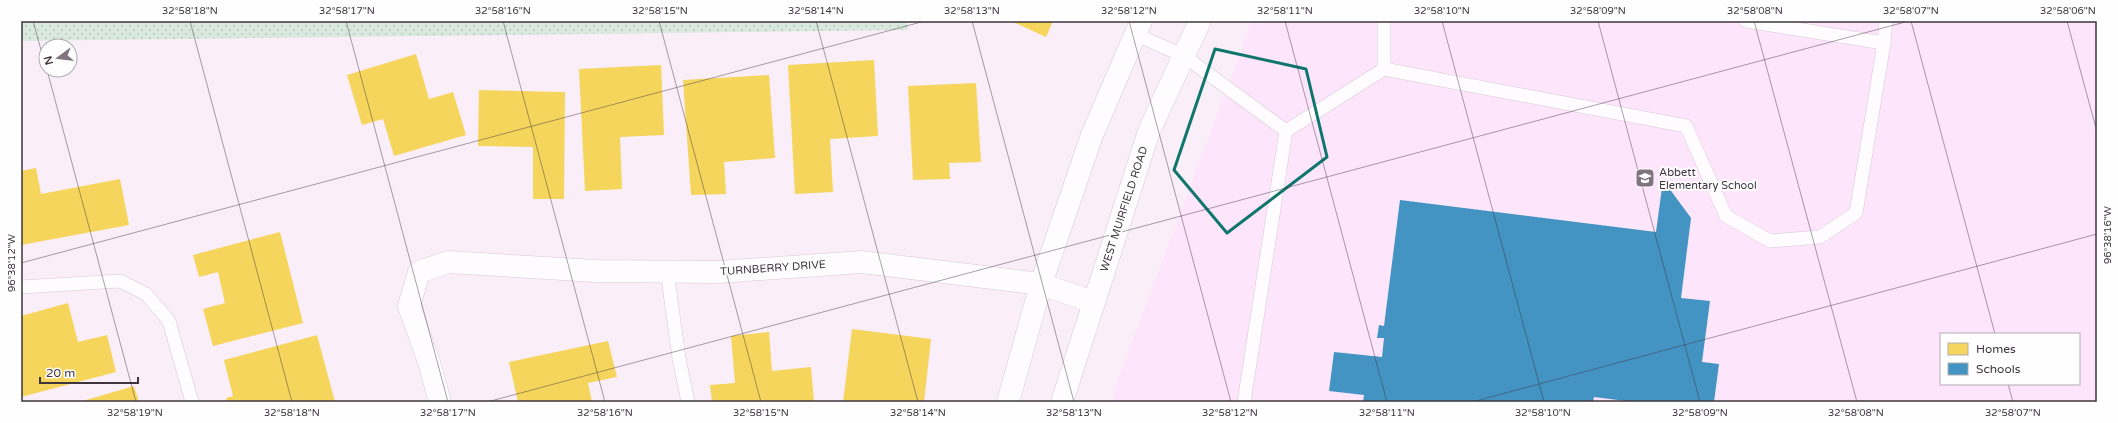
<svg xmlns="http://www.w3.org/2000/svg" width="2118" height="423" font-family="'Varela Round',sans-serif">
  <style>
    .built { fill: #fde5fc; fill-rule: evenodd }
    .grass { fill: url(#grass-dots) }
    .homes { fill: #f6d55c }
    .schools { fill: #4393c3 }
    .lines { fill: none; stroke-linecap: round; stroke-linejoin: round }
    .service-casing { stroke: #d5cad4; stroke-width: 14 }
    .minor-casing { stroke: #d5cad4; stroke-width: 23 }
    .tertiary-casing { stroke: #d5cad4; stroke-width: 23 }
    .service { stroke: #fefcfe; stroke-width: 13 }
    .minor { stroke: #fefcfe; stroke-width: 22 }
    .tertiary { stroke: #fefcfe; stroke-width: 22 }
    .marked { fill: none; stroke: #0f766e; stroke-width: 3; stroke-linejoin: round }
    .ticks { fill: none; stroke: #3e343e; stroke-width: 1; stroke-opacity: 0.45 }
    .labels { text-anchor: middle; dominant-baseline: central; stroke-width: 4; stroke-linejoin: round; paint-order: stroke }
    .poi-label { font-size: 11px; fill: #3e343e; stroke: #fefefe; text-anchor: start }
    .street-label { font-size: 11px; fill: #3e343e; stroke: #fefefe }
    .neatline { fill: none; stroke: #3e343e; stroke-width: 1.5 }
    .ticks-label { font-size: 10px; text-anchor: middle; fill: #3e343e }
  </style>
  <defs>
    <pattern id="grass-dots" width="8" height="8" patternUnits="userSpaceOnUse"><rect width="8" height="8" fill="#dae9dd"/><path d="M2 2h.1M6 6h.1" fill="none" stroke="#bcc8bf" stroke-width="1.8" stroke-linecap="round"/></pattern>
  </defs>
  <rect width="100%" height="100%" fill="#faeef9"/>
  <path class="built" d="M 1252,21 L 2097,21 L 2097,402 L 1113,402 L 1116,385 ZM 1941,334 L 2079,334 L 2079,384 L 1941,384 Z"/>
  <polygon class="grass" points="21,21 907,21 908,30 21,41"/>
  <g class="homes">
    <polygon points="1011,21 1053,21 1046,37"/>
    <polygon points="416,54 429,99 453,92 466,135 394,156 383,119 362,125 347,75"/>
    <polygon points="874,60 878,136 830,139 833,192 795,194 788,65"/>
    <polygon points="661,65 664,135 620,137 622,189 585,191 579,69"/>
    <polygon points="769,75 775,158 724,162 726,194 691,195 683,80"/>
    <polygon points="976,83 981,162 949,163 950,179 913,180 908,86"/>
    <polygon points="479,90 565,92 564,199 533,199 533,147 478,146"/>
    <polygon points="36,168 41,194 120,179 129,225 21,245 21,171"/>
    <polygon points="280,232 303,323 213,346 203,309 225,303 218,272 199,277 193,255"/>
    <polygon points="68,303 78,342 107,335 116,372 21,397 21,316"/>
    <polygon points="852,329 931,339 924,402 843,402"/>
    <polygon points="769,332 772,371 811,367 814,402 712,402 710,385 735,383 731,336"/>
    <polygon points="317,335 335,402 227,402 226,398 233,396 224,360"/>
    <polygon points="608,341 617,377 588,383 592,402 518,402 509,362"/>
    <polygon points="134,386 139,402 79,402"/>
  </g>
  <polygon class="schools" points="1663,180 1691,218 1681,298 1710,301 1702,362 1719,364 1714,402 1634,402 1594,397 1593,402 1363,402 1364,395 1329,391 1334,352 1382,357 1384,338 1377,338 1379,325 1384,326 1400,200 1656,232"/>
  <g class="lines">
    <g class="service-casing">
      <g id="service">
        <polyline points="1135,34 1184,56 1286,131 1244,402"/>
        <polyline points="1884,43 1886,21"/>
        <polyline points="1384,69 1384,21"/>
        <polyline points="1286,131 1384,69 1686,126 1726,216 1770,241 1820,237 1856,213 1884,43 1746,21"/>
        <polyline points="667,271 679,358 688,402"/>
        <polyline points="21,287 120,281 146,294 169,321 192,402"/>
      </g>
    </g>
    <g class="minor-casing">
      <polyline id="minor" points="440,402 429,362 409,306 419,272 448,262 596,271 718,272 862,262 1041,284 1093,302"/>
    </g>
    <g class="tertiary-casing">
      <g id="tertiary">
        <polyline points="1008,402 1041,284 1092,135 1141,21"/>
        <polyline points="1062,402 1149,131 1200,21"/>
      </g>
    </g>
    <use href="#service" class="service"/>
    <use href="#minor" class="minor"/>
    <use href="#tertiary" class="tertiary"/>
  </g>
  <path class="marked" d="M 1215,49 L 1306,69 L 1327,157 L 1227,233 L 1174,170 Z"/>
  <path class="ticks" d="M 33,21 L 46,68M 190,21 L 292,402M 346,21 L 448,402M 503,21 L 605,402M 659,21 L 761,402M 816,21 L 918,402M 972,21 L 1074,402M 1129,21 L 1231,402M 1285,21 L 1387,402M 1442,21 L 1544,402M 1598,21 L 1700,402M 1754,21 L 1857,402M 1911,21 L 1995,334M 2067,21 L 2097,132M 47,70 L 136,402M 21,263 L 925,21M 2008,384 L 2013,402M 487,402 L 1909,21M 1472,402 L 2097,234"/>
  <defs>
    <g id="school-square" transform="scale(1)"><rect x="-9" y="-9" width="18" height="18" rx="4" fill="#80757f" stroke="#fefefe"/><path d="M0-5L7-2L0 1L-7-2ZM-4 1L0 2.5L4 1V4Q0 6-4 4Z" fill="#fff"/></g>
  </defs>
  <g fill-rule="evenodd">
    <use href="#school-square" x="1645" y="178"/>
  </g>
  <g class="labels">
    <g class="poi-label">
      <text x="1659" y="172">Abbett<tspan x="1659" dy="13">Elementary School</tspan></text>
    </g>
    <g class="street-label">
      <text transform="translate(1124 209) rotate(-72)">WEST MUIRFIELD ROAD</text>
      <text transform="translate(773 268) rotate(-4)">TURNBERRY DRIVE</text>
    </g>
  </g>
  <rect width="2118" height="423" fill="none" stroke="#fefefe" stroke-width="44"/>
  <rect x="1940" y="333" width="140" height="52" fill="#fefefe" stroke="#b1adb1"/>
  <rect x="1948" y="343" width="20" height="12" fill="#f6d55c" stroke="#b1adb1"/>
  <text x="1976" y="353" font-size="12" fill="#3e343e">Homes</text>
  <rect x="1948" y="363" width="20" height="12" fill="#4393c3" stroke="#b1adb1"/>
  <text x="1976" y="373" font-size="12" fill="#3e343e">Schools</text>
  <g transform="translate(58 58) rotate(255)"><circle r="19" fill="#fefefe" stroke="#b1adb1"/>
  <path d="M0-3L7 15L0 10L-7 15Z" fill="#80757f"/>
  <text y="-6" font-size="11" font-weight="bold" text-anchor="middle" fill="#3e343e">N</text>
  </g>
  <path d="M40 377v6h98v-6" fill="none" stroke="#3e343e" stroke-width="2"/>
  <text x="46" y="377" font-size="12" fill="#3e343e" stroke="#fefefe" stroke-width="3" paint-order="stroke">20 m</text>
  <rect x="22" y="22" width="2074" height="379" class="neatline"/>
  <g class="ticks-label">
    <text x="190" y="14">32°58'18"N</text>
    <text x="347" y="14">32°58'17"N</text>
    <text x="503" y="14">32°58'16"N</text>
    <text x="660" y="14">32°58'15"N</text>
    <text x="816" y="14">32°58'14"N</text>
    <text x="972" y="14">32°58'13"N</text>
    <text x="1129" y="14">32°58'12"N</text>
    <text x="1285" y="14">32°58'11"N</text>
    <text x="1442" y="14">32°58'10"N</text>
    <text x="1598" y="14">32°58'09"N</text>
    <text x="1755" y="14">32°58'08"N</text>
    <text x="1911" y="14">32°58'07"N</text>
    <text x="2068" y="14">32°58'06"N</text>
    <text transform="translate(2107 235) rotate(-90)" y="4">96°38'16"W</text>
    <text transform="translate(11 263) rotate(-90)" y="4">96°38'12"W</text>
    <text x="135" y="416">32°58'19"N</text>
    <text x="292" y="416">32°58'18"N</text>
    <text x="448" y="416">32°58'17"N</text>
    <text x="605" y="416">32°58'16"N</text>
    <text x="761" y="416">32°58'15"N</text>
    <text x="918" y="416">32°58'14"N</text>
    <text x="1074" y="416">32°58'13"N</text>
    <text x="1230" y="416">32°58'12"N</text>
    <text x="1387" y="416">32°58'11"N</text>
    <text x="1543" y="416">32°58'10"N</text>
    <text x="1700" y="416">32°58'09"N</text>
    <text x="1856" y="416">32°58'08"N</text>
    <text x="2013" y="416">32°58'07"N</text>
  </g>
</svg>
